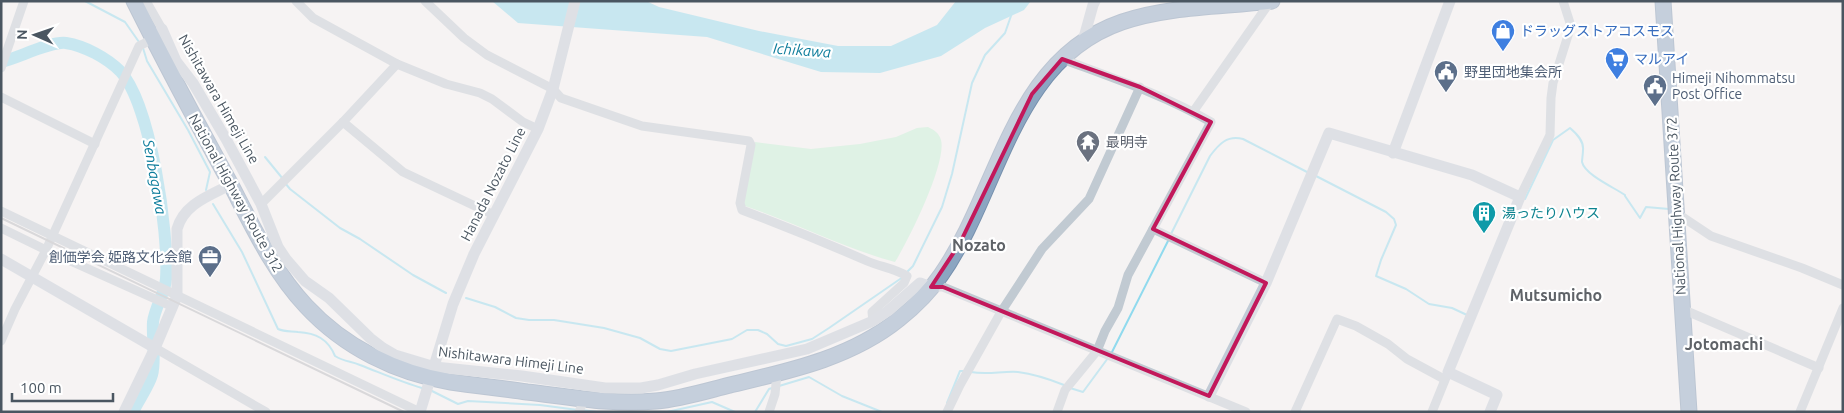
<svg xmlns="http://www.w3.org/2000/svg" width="1844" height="413" font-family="Ubuntu,'Noto Sans JP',sans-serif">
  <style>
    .green { fill: #c3f1d5 }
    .water { fill: #90daee }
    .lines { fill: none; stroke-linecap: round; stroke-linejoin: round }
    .stream { stroke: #90daee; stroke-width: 2 }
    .river { stroke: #90daee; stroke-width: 12 }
    .highway-casing { stroke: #7690ad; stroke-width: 17 }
    .street { stroke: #c1cad2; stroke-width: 9 }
    .secondary { stroke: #c1cbd6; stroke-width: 11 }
    .highway { stroke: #8ba5c1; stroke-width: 15 }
    .rail { stroke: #b5b8bd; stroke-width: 2 }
    .marked { fill: none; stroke: #c2185b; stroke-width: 4; stroke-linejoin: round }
    .labels { text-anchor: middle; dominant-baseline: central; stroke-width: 4.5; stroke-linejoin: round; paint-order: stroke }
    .shop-label { font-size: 14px; fill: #366cbe; stroke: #fff; text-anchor: start }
    .service-label { font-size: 14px; fill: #4e5e75; stroke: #fff; text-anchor: start }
    .street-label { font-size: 14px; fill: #4a5661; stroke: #fff }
    .worship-label { font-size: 14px; fill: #5b616d; stroke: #fff; text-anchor: start }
    .culture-label { font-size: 14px; fill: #0d838f; stroke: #fff; text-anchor: start }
    .water-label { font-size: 15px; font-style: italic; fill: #0c7c9b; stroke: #fff }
    .quarter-label { font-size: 16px; font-weight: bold; fill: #5f6368; stroke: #fff }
  </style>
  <rect width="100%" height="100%" fill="#f5f3f3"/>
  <path class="green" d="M 928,127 C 934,130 939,133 941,140 C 947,163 908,241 895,262 C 843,248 796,223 745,206 L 743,203 L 755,142 L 811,149 L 860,144 L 896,137 L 917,128 Z"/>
  <polygon class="water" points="492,1 646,1 659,7 759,31 838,46 891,46 937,25 956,1 1031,1 1024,10 985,28 941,56 880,73 821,72 707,37 518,23"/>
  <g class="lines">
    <g class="stream">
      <polyline points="85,1 125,22 139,42"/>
      <polyline points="143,48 147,61 188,130 210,172 206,190"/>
      <polyline points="265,157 283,179"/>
      <polyline points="1316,176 1386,212 1394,219 1396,225 1381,260 1376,276 1406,289 1429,304 1452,308 1467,315"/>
      <polyline points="285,183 290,189 340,228 360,239 413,275 446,293"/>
      <path d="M 1525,199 L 1553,140 L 1570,128 C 1577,134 1584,141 1583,150 C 1583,154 1582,159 1582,162 C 1585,175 1615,188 1625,195 L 1625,196 L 1640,218 L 1646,207 L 1669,209"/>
      <path d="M 213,204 L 242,252 L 278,329 C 285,332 291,331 298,332 C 316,333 328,339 335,356 C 345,362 351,361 360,365 C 381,373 401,382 422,388"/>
      <path d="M 1171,234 L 1210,156 C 1219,144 1227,135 1243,139 L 1307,172"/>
      <polyline points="906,273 913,266 942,207 952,174 972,83 985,55 1005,33 1012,13"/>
      <polyline points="466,298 495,307 516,318 529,320 554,320 604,328 640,338 660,349 671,351 732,339 747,330 758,330 767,334 778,344 786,346 812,339 829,328 903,277"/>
      <polyline points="1112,352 1168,241"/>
      <path d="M 971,372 C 987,375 1002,371 1018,372 C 1034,374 1049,379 1064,385"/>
      <polyline points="779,386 809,377 842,396 882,412"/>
      <polyline points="1070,388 1083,392 1108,358"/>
      <polyline points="432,391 458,404 468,401 540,405 578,410"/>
      <polyline points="947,403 960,371 963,371"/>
      <polyline points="582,410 597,412"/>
      <polyline points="667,412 712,402 735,412"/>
      <polyline points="755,412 769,389 772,388"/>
    </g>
    <path class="river" d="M 1,62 C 18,58 51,41 66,43 C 85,46 107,58 120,71 C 151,104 169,233 166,279 C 165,293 155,307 153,322 C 152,336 156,362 152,375 C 149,386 138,401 133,412"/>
    <g class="highway-casing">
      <g id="highway">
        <path d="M 134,1 C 165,63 197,123 230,183 C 252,225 273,271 306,306 C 344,347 396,373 451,382 C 476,386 502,388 527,392 C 570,397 612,405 656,401 C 681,399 706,391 730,385 C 789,371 851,358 899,319 C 914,307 930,291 941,275 C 1000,191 1011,60 1122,22 C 1169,6 1222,7 1272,1"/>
        <polyline points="1663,1 1689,412"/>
      </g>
    </g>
    <g class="street">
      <polyline points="146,1 162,29"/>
      <polyline points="296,1 313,18 397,64 446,84 480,93 492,99 523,122 538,129"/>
      <path d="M 425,1 L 464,38 L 487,55 L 553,89 L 561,98 L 642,126 L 749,141 L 751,145 L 740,203 L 742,210 C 784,226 826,243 867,261 C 881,267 894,268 907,276 L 904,283 L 872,312 L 873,321"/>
      <polyline points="1,68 24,1"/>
      <polyline points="1,97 95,144"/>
      <polyline points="1193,112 1270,2"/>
      <polyline points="343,122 403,172 494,215"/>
      <polyline points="1520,197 1550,135 1551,98 1553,83 1571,26 1563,1"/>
      <polyline points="261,204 343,122 397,64"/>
      <polyline points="1,211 420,412"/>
      <polyline points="1678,214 1711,236 1802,268 1843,285"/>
      <polyline points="1,228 46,250 173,307"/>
      <polyline points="1153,229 1266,283"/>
      <polyline points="931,287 943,287 1246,412"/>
      <polyline points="1682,309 1819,368"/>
      <polyline points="1,341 15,309 46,250 139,46 153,39"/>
      <polyline points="155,348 266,412"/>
      <polyline points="579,412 584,400"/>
      <polyline points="769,412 775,394 777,374"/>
      <polyline points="947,412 960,385 1001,312 1042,249 1089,199 1140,87"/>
      <path d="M 1057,412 L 1065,390 L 1097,351 L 1105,331 L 1118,308 L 1128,275 L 1211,122 C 1164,95 1113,78 1062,59"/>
      <polyline points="1295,412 1337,319 1356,326 1388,344 1407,359 1444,379"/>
      <polyline points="1432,412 1447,375"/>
      <polyline points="1800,412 1843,308"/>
    </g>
    <g class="secondary">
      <polyline points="153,39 162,29 176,61 193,83 226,139 261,204 278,247 286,259 305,281 329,298 370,338 383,348 395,355 435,367 522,376 605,388 641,388 658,385 695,374 807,349 873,321 888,311 920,283 931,287"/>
      <polyline points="1083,41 1093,5 1095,1"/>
      <polyline points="1393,153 1450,1"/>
      <polyline points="1,259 155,348"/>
      <polyline points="1209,396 1266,283 1329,133 1472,175 1520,197 1448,372 1497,395 1490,412"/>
      <path d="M 124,412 L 155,348 L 177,296 L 177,229 C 184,204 209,196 230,185"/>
      <polyline points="420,412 453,304 474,254 538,129 553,89 575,1"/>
    </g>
    <use href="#highway" class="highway"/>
    <polyline class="rail" points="1,218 404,412"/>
  </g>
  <path d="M0 0H1844V413H0ZM 1062,59 L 1140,87 L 1211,122 L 1153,229 L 1266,283 L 1209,396 L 943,287 L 931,287 L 960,243 L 1032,94 Z" fill="#f5f3f3" fill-opacity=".55" fill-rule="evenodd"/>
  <path class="marked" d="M 1062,59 L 1140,87 L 1211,122 L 1153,229 L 1266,283 L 1209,396 L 943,287 L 931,287 L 960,243 L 1032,94 Z"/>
  <defs>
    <g id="shop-pin" transform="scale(1.25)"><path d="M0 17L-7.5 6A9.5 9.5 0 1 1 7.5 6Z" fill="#3f7fe0" stroke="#fff"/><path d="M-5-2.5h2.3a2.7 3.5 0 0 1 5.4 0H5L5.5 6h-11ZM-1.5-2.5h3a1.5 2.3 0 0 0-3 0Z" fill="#fff"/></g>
    <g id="supermarket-pin" transform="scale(1.25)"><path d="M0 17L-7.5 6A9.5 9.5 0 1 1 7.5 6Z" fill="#3f7fe0" stroke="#fff"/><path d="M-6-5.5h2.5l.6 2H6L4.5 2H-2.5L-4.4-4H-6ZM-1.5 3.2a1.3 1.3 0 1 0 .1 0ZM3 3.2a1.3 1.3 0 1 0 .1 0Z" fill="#fff"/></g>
    <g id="civic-pin" transform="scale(1.25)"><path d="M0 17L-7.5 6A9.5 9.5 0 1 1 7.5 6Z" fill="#5c6f8a" stroke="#fff"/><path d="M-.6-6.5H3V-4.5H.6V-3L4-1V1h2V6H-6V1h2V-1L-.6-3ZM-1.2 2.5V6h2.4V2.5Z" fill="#fff"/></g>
    <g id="temple-pin" transform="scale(1.25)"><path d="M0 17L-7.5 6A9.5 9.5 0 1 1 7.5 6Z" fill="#6b7280" stroke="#fff"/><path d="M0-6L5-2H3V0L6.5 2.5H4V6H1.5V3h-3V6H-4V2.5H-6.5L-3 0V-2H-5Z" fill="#fff"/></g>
    <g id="building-pin" transform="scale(1.25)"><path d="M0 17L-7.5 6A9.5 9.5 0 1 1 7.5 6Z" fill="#0f9aa8" stroke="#fff"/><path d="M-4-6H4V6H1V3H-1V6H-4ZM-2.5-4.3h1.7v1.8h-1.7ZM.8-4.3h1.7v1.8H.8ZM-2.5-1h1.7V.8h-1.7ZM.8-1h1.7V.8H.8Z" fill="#fff"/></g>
    <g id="office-pin" transform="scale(1.25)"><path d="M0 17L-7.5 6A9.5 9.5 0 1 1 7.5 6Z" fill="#5c6f8a" stroke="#fff"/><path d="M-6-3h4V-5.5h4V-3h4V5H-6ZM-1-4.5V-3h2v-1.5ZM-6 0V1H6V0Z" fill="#fff"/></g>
  </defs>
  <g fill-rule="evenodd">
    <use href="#shop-pin" x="1503" y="31"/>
    <use href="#supermarket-pin" x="1617" y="59"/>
    <use href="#civic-pin" x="1446" y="72"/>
    <use href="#civic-pin" x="1655" y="86"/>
    <use href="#temple-pin" x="1088" y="142"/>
    <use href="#building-pin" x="1484" y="213"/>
    <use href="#office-pin" x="210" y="257"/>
  </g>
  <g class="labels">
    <g class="shop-label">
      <text x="1520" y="31">ドラッグストアコスモス</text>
      <text x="1634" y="59">マルアイ</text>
    </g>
    <g class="service-label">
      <text x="1464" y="72">野里団地集会所</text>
      <text x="1672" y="78">Himeji Nihommatsu<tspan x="1672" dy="16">Post Office</tspan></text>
      <text x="192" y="257" text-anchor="end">創価学会 姫路文化会館</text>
    </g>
    <g class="street-label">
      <text transform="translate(219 99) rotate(60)">Nishitawara Himeji Line</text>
      <text transform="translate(493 184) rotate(-63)">Hanada Nozato Line</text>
      <text transform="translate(236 193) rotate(61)">National Highway Route 312</text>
      <text transform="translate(1676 206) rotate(-93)">National Highway Route 372</text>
      <text transform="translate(511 360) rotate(7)">Nishitawara Himeji Line</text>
    </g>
    <g class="worship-label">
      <text x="1106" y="142">最明寺</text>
    </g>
    <g class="culture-label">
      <text x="1502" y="213">湯ったりハウス</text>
    </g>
    <g class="water-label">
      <text transform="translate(802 50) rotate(4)">Ichikawa</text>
      <text transform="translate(155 177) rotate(80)">Senbagawa</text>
    </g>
    <g class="quarter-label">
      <text x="979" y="245">Nozato</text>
      <text x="1556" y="295">Mutsumicho</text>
      <text x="1724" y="344">Jotomachi</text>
    </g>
  </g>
  <rect width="1844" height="413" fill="none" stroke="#4a5661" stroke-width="5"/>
  <g transform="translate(35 35) rotate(272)" stroke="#ffffff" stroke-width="4" paint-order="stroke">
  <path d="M0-4L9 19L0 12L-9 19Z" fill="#4a5661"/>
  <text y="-8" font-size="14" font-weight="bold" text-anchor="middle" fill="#4a5661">N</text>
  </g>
  <path d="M12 393v8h101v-8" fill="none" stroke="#4a5661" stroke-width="2.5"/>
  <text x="20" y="393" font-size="15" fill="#4a5661" stroke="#ffffff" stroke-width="4" paint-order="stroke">100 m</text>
</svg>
